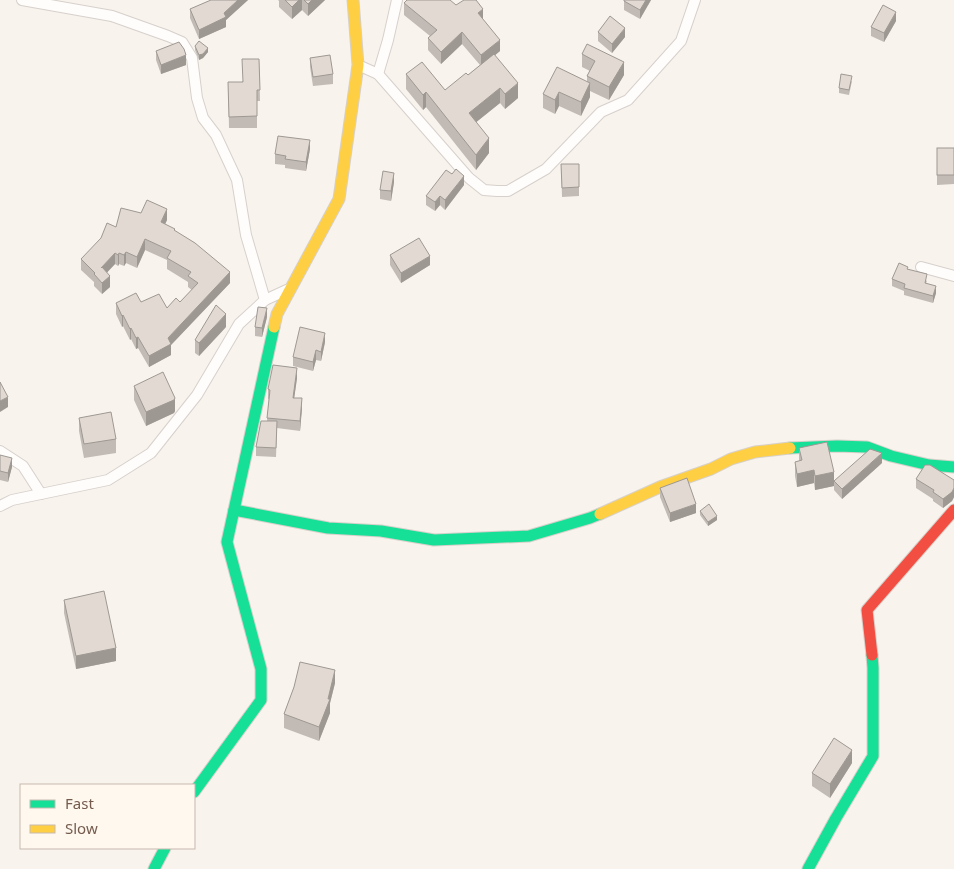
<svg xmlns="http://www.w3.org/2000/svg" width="954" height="869" font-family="'Noto Sans',sans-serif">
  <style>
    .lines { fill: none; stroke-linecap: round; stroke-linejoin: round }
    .street-casing { stroke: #d7d0cb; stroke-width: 12 }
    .fast-casing { stroke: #d7d0c9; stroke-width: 13 }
    .slow-casing { stroke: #d7d0c9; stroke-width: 13 }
    .jam-casing { stroke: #d7d0c9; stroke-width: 13 }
    .street { stroke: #fefdfc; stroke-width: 10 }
    .fast { stroke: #16e098; stroke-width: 11 }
    .slow { stroke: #ffcf43; stroke-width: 11 }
    .jam { stroke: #f24e42; stroke-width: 11 }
    .wall { fill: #c2bbb5 }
    .shaded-wall { fill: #9e9893 }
    .building { fill: #e2d9d2; stroke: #9e9893 }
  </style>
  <rect width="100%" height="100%" fill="#f8f3ed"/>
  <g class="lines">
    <g class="street-casing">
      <g id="street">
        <polyline points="22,0 112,16 168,36 182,42 192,58 197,98 203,118 216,135 237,180 246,235 265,300"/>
        <polyline points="358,65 378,74 469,178 484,190 497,191 508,191 546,169 601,112 628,100 681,41 695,0"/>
        <polyline points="378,74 388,40 397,0"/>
        <polyline points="921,267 954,276"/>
        <polyline points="0,451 23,466 41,494"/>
        <polyline points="0,506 12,500 108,480 151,453 197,395 239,324 265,300 291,288"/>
      </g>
    </g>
    <g class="fast-casing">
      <g id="fast">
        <polyline points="790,448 837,446 867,447 891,456 929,465 954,467"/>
        <polyline points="234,510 328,528 381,531 434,540 529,536 590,518 600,514"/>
        <polyline points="194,792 261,700 261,669 227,542 274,327"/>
        <polyline points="154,869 165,848"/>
        <polyline points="808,869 836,818 873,756 873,668 872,655"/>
      </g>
    </g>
    <g class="slow-casing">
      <g id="slow">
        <polyline points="274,327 277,314 339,199 358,65 353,0"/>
        <polyline points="600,514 660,487 711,469 731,459 755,452 790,448"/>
      </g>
    </g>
    <g class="jam-casing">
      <polyline id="jam" points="872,655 867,610 954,510"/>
    </g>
    <use href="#street" class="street"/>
    <use href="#fast" class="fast"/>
    <use href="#slow" class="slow"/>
    <use href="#jam" class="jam"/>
  </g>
  <g class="wall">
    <polygon points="211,0 248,0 226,20 226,27 199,39 190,18 190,9"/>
    <polygon points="278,0 325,0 308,16 302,10 292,19 279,7 279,1"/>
    <polygon points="651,0 640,19 624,10 624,1"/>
    <polygon points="404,3 456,5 483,20 500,51 495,55 518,98 505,109 500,103 476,122 489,153 476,170 426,107 423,110 406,89 406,74 445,90 468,75 480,65 462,44 441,64 428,50 428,38 430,36 404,15"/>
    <polygon points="896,21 884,42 871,36 871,27"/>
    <polygon points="598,32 625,37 612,53 598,41"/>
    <polygon points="195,46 208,52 203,58 199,60 195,50"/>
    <polygon points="156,51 186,65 161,74 156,60"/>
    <polygon points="582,54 624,75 609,100 590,91 590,97 581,116 559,106 555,114 543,108 543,94 587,82 587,76 590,71 582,67"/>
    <polygon points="310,58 333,74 333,84 313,86 310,67"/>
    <polygon points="259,59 260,101 257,101 257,128 229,128 228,82 242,82"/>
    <polygon points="852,81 849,95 839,93 839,88"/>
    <polygon points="937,148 954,148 954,184 937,185"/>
    <polygon points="310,149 306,171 285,168 285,165 275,164 275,154"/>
    <polygon points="561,164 579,164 579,196 562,197"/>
    <polygon points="394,182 391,201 380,199 380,190"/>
    <polygon points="464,185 445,210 440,205 435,211 426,205 426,196"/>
    <polygon points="167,220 165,224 175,231 230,283 171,345 171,355 149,367 138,348 136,349 131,339 130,340 123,326 122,327 116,314 116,303 141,302 167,308 180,302 192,290 188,287 188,282 167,269 167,260 145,250 137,268 126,263 124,266 119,264 118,266 115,264 107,272 110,287 102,294 94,286 94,282 81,270 81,259 116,227"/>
    <polygon points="390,255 430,265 401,283 390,265"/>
    <polygon points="908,269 927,281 926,283 936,293 933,303 904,295 904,291 892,286 892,279"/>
    <polygon points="267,317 262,337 255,336 255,327"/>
    <polygon points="226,327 199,356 195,353 195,340"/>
    <polygon points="325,342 321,361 316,360 313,371 293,366 293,357"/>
    <polygon points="297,378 294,398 302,408 300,431 277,428 276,457 256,456 256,447 267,421 269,399 268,399 268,389"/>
    <polygon points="134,386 175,411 174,413 146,426 134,400"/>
    <polygon points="79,418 116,439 116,453 84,458 79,431"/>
    <polygon points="799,448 834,486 815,490 814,483 797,487 795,476 795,462 799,461"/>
    <polygon points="0,455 12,467 8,482 0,480"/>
    <polygon points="882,463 842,499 834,490 834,481"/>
    <polygon points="916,479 954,480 954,497 952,501 943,508 933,501 933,499 916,488"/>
    <polygon points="660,488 696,513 670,522 660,497"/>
    <polygon points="700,511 717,520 708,526 700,515"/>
    <polygon points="64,600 116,661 76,669 64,613"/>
    <polygon points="335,683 330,703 330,713 319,741 284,728 284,714 294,687"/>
    <polygon points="852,763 830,798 812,786 812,773"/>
  </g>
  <g class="shaded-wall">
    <polygon points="238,0 248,0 226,20 226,27 199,39 199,30 224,13"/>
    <polygon points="299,0 302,0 302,10 292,19 292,7"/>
    <polygon points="312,0 325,0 308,16 308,4"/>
    <polygon points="646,0 651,0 640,19 640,10"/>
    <polygon points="483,9 483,21 478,13"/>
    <polygon points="896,12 896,21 884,42 884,33"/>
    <polygon points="625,28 625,37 612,53 612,44"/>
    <polygon points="462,32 462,44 441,64 441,52"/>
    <polygon points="500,40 500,51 481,67 481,55"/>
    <polygon points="208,48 208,52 203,58 199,60 199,55"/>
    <polygon points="186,55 186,65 161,74 161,65"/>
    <polygon points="624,62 624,75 609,100 609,87"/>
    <polygon points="518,83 518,98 505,109 505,94"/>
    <polygon points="590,83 590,97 581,116 581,102"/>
    <polygon points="500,88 500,103 469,128 469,113"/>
    <polygon points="426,92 426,107 423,110 423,95"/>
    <polygon points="559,92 559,106 555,114 555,100"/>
    <polygon points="489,138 489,153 476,170 476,155"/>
    <polygon points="310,140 310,149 306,171 306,162"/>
    <polygon points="394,173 394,182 391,201 391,191"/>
    <polygon points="464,176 464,185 445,210 445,200"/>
    <polygon points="440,196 440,205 435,211 435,202"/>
    <polygon points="167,209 167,220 161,233 161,222"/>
    <polygon points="145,239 145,250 137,268 137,257"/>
    <polygon points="126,252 126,263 124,266 124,255"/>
    <polygon points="115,253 115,264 101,279 101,268"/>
    <polygon points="119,253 119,264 118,266 118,255"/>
    <polygon points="430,256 430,265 401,283 401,273"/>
    <polygon points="230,272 230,283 171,345 171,355 149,367 149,356 168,338"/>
    <polygon points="110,276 110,287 102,294 102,283"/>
    <polygon points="936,286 936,293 933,303 933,296"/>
    <polygon points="267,308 267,317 262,337 262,328"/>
    <polygon points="226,314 226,327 199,356 199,343"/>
    <polygon points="123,315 123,326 122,327 122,316"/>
    <polygon points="131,328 131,339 130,340 130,329"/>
    <polygon points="325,333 325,342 321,361 321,352"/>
    <polygon points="138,337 138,348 136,349 136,338"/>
    <polygon points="316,350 316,360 313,371 313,362"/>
    <polygon points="297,368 297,378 293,407 293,398"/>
    <polygon points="8,397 8,407 0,412 0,401"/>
    <polygon points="175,398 175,411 174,413 146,426 146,412"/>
    <polygon points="302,398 302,408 300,431 300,421"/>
    <polygon points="882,453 882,463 842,499 842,489"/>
    <polygon points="12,458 12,467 8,482 8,473"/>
    <polygon points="814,470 814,483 797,487 797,474"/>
    <polygon points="834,472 834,486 815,490 815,476"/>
    <polygon points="954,488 954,497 952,501 943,508 943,499"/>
    <polygon points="696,504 696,513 670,522 670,513"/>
    <polygon points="717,516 717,520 708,526 708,522"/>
    <polygon points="116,648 116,661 76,669 76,656"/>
    <polygon points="335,670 335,683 330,703 330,713 319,741 319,727 328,699"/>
    <polygon points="852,750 852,763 830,798 830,784"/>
  </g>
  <g class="building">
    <polygon points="211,0 238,0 224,13 226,17 199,30 190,9"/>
    <polygon points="285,0 299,0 292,7"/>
    <polygon points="304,0 312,0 308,4"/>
    <polygon points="407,0 450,0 456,5 464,0 476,0 483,9 478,13 500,40 481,55 462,32 441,52 428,38 437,30 404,3"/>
    <polygon points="624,0 646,0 640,10 624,1"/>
    <polygon points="883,5 896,12 884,33 871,27"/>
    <polygon points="610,16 625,28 612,44 598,32"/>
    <polygon points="199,41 208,48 203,54 199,55 195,46"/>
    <polygon points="179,42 184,49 186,55 161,65 156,51"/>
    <polygon points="587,44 624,62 609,87 587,76 595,61 582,54"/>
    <polygon points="494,54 518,83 505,94 500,88 469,113 489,138 476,155 426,92 423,95 406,74 422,62 445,90 466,73 468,75"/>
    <polygon points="330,55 333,74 313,77 310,58"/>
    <polygon points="242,59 259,59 260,90 257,90 257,116 229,117 228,82 243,82"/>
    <polygon points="557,67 590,83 581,102 559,92 555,100 543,94"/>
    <polygon points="841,74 852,76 849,90 839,88"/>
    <polygon points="278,136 310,140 306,162 285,159 286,156 275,154"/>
    <rect x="937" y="148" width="17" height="27"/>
    <polygon points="561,164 579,164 579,187 562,188"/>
    <polygon points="456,169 464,176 445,200 440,196 435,202 426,196 446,170 452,174"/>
    <polygon points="383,171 394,173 391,191 380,190"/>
    <polygon points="147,200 167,209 161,222 175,229 174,230 195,243 230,272 168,338 171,344 149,356 138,337 136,338 131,328 130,329 123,315 122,316 116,303 136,293 141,302 159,294 167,308 176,298 180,302 198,283 188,276 191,272 167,258 171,251 145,239 137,257 126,252 124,255 119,253 118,255 115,253 101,268 102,267 110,276 102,283 94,274 95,273 81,259 101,238 107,223 116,227 121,208 141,213"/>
    <polygon points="419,238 430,256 401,273 390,255"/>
    <polygon points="899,263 908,267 907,269 927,274 925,283 936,286 933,296 904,288 905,284 892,279"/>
    <polygon points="216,305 226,314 199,343 195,340"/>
    <polygon points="258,307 267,308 262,328 255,327"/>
    <polygon points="300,327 325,333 321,352 316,350 313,362 293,357"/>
    <polygon points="273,365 297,368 293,398 302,398 300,421 267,418 270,390 268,389"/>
    <polygon points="163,372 175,398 174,400 146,412 134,386"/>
    <polygon points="0,382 8,397 0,401"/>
    <polygon points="111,412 116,439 84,444 79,418"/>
    <polygon points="261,421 277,421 276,448 256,447"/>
    <polygon points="827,442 834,472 815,476 814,470 797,474 795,462 802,460 799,448"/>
    <polygon points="870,449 882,453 842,489 834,481"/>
    <polygon points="0,455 12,458 8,473 0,471"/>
    <polygon points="925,465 930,465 954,480 954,488 952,492 943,499 933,492 934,490 916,479"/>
    <polygon points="687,478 696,504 670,513 660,488"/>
    <polygon points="709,504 717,516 708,522 700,511"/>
    <polygon points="104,591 116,648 76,656 64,600"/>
    <polygon points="300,662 335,670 328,699 330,699 319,727 284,714 294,687"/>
    <polygon points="834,738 852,750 830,784 812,773"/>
  </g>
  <rect x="20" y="784" width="175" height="65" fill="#fef8ef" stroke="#c7b9ae"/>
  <rect x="30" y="800" width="25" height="8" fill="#16e098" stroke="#c7b9ae"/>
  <text x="65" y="809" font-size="15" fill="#755b4d">Fast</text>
  <rect x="30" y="825" width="25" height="8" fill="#ffcf43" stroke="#c7b9ae"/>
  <text x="65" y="834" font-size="15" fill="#755b4d">Slow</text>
</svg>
